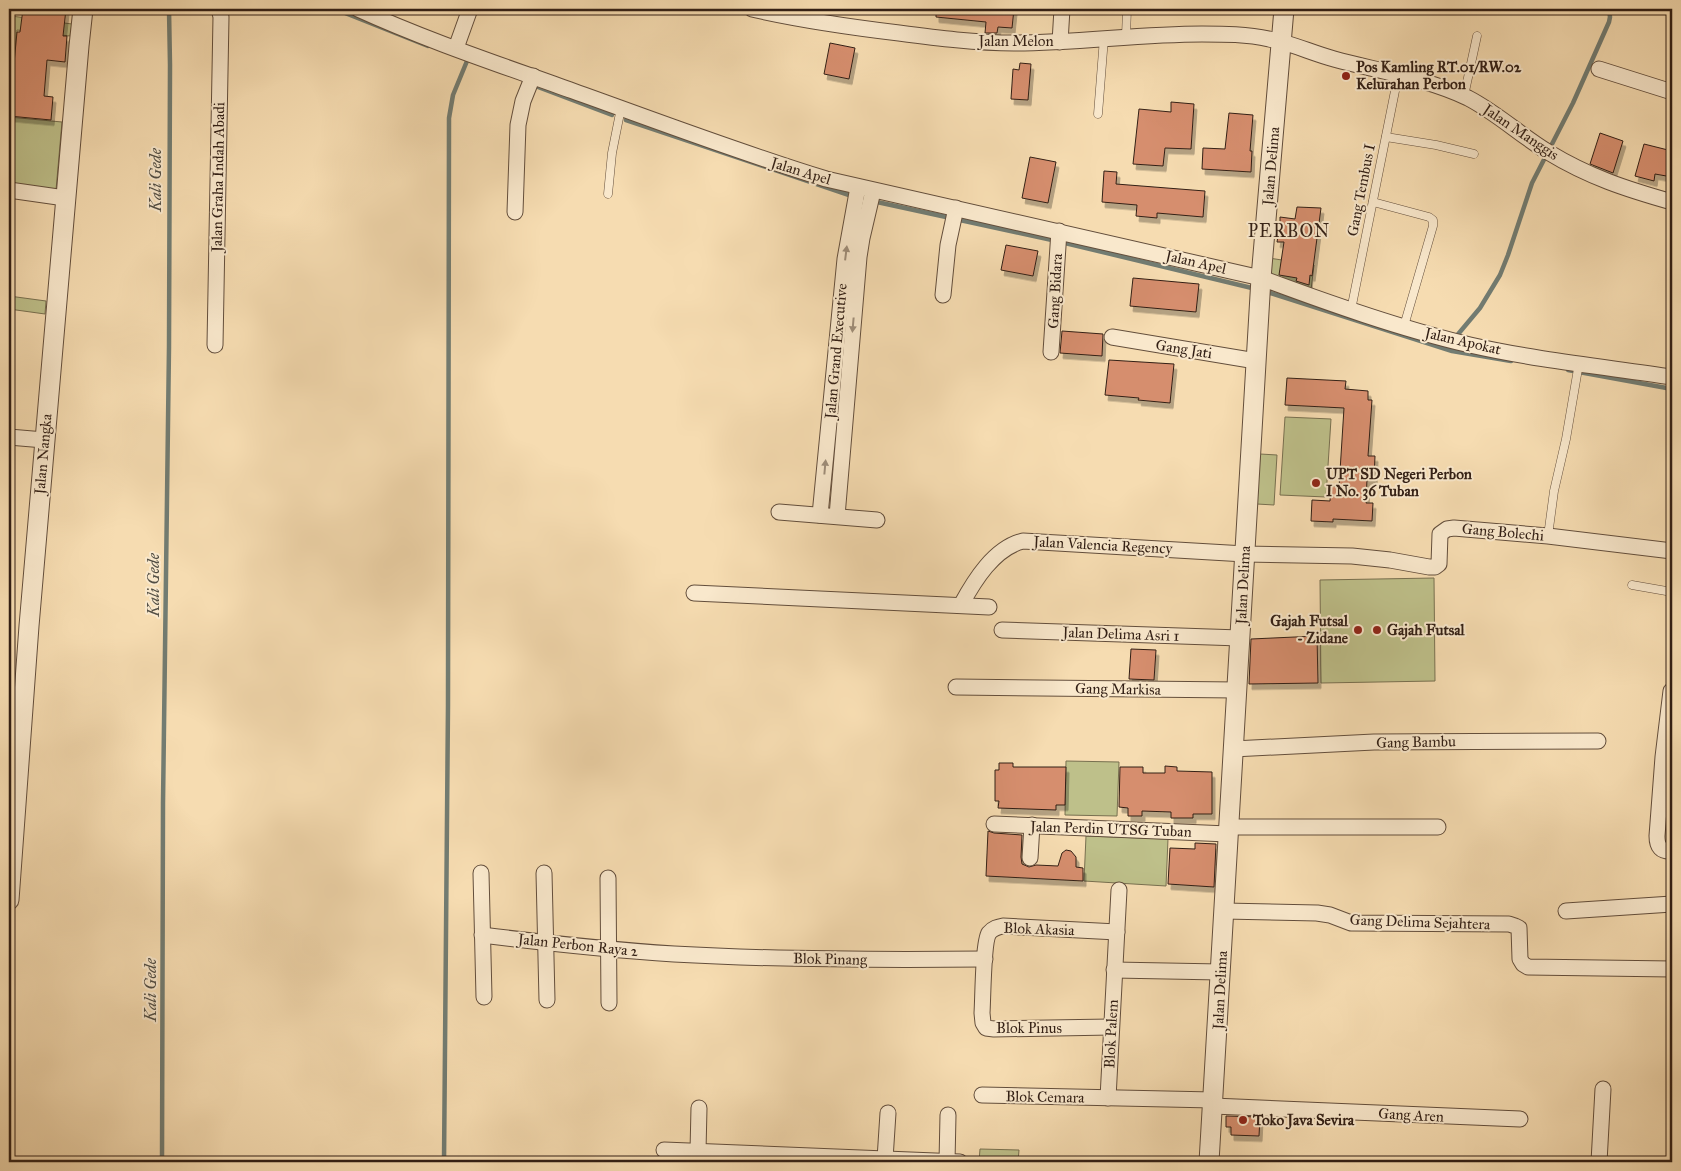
<svg xmlns="http://www.w3.org/2000/svg" width="1681" height="1171" font-family="'IM FELL Great Primer',serif">
  <style>
    .green { fill: #bec08a; stroke: #787050 }
    .lines { fill: none; stroke-linecap: round; stroke-linejoin: round }
    .stream { stroke: #727c72; stroke-width: 4.5 }
    .building { fill: #d68e6e; stroke: #321f15; filter: url(#shadow) }
    .service-casing { stroke: #634e3c; stroke-width: 9 }
    .minor-casing { stroke: #634e3c; stroke-width: 17 }
    .tertiary-casing { stroke: #634e3c; stroke-width: 21 }
    .service { stroke: #f9e8cc; stroke-width: 8 }
    .minor { stroke: #f9e8cc; stroke-width: 15 }
    .tertiary { stroke: #f9e8cc; stroke-width: 19 }
    .oneway { fill: #9f8e7a }
    .poi-dot { fill: #8f2418; stroke: #f9e8cc; stroke-width: 2 }
    .labels { text-anchor: middle; dominant-baseline: central; stroke-width: 4; stroke-linejoin: round; paint-order: stroke }
    .street-label { font-size: 15px; fill: #321f15; stroke: #f9e8cc }
    .poi-label { font-size: 15px; font-weight: bold; fill: #321f15; stroke: #f9e8cc; text-anchor: start }
    .water-label { font-size: 16px; font-style: italic; fill: #524e44; stroke: #f9e8cc }
    .quarter-label { font-size: 18px; letter-spacing: 1px; fill: #321f15; stroke: #f9e8cc }
  </style>
  <defs>
    <filter id="shadow"><feDropShadow dx="3" dy="5.5" stdDeviation="0" flood-color="#0004"/></filter>
  </defs>
  <rect width="100%" height="100%" fill="#f6dcb1"/>
  <filter id="stains"><feTurbulence type="fractalNoise" baseFrequency=".004" numOctaves="4"/><feColorMatrix values="0 0 0 0 .2 0 0 0 0 .09 0 0 0 0 .02 0 0 0 .5 -.17"/></filter>
  <radialGradient id="worn" r=".72"><stop offset=".6" stop-color="#630" stop-opacity="0"/><stop offset="1" stop-color="#630" stop-opacity=".3"/></radialGradient>
  <g class="green">
    <polygon points="11,16 72,24 70,36 17,30 9,105 9,29"/>
    <polygon points="9,117 62,122 56,190 9,183"/>
    <polygon points="1269,258 1314,265 1311,290 1272,275"/>
    <polygon points="9,296 46,301 45,314 9,309"/>
    <polygon points="1285,417 1331,419 1326,497 1280,495"/>
    <polygon points="1260,454 1277,455 1274,505 1257,504"/>
    <polygon points="1434,578 1435,681 1321,683 1320,580"/>
    <polygon points="1066,761 1119,762 1117,816 1065,815"/>
    <polygon points="1086,836 1168,839 1166,886 1084,881"/>
    <polygon points="980,1149 1019,1150 1018,1162 979,1162"/>
  </g>
  <g class="lines">
    <g class="stream">
      <polyline points="335,9 428,46"/>
      <polyline points="538,87 612,115"/>
      <polyline points="626,120 849,195"/>
      <polyline points="877,202 1052,240"/>
      <polyline points="1065,243 1256,289"/>
      <polyline points="1264,291 1452,351 1511,361"/>
      <polyline points="1454,339 1480,308 1500,275 1508,255 1532,183 1573,103 1609,22 1610,17 1609,9"/>
      <polyline points="1568,370 1672,389"/>
      <polyline points="162,1162 163,803 169,347 170,65 169,9"/>
      <polyline points="444,1162 448,705 449,118 453,95 467,61"/>
    </g>
  </g>
  <g class="building">
    <polygon points="23,9 66,9 63,36 67,36 65,62 47,60 44,96 53,97 51,120 9,116 17,32 20,32"/>
    <polygon points="936,9 1014,9 1012,28 998,27 997,33 985,33 986,22 936,17"/>
    <polygon points="830,43 855,48 849,79 824,74"/>
    <polygon points="1020,63 1031,64 1028,100 1011,99 1013,69 1019,70"/>
    <polygon points="1171,102 1194,104 1191,149 1165,148 1163,166 1133,164 1139,109 1171,112"/>
    <polygon points="1229,113 1253,115 1250,151 1252,151 1251,172 1202,169 1203,148 1225,149"/>
    <polygon points="1600,133 1623,141 1613,173 1590,164"/>
    <polygon points="1644,144 1672,151 1672,177 1655,174 1654,181 1635,176"/>
    <polygon points="1030,157 1056,162 1048,203 1022,198"/>
    <polygon points="1104,171 1117,172 1116,184 1205,191 1203,217 1157,213 1157,218 1136,216 1137,205 1102,202"/>
    <polygon points="1297,207 1321,208 1312,276 1310,275 1309,285 1296,281 1297,278 1279,275 1284,242 1277,242 1278,236 1276,236 1277,222 1280,222 1280,217 1295,219"/>
    <polygon points="1006,245 1038,251 1033,276 1001,270"/>
    <polygon points="1133,278 1199,284 1196,312 1130,306"/>
    <polygon points="1062,331 1103,334 1102,356 1060,353"/>
    <polygon points="1109,360 1174,364 1170,403 1138,400 1139,398 1105,395"/>
    <polygon points="1287,378 1346,381 1345,389 1368,391 1368,400 1372,400 1368,456 1375,456 1374,480 1367,479 1366,503 1373,503 1372,521 1333,519 1333,522 1311,521 1312,500 1330,501 1331,486 1339,487 1344,408 1285,405"/>
    <polygon points="1317,636 1318,683 1249,684 1251,639"/>
    <polygon points="1131,649 1156,650 1154,680 1129,679"/>
    <polygon points="999,763 1013,763 1013,767 1066,767 1065,805 1056,805 1056,810 998,808 999,801 995,801 995,770 999,770"/>
    <polygon points="1165,766 1177,767 1177,771 1212,772 1212,814 1193,814 1193,818 1171,818 1171,812 1142,811 1142,816 1128,816 1128,808 1119,807 1120,767 1143,767 1143,773 1165,773"/>
    <polygon points="988,831 994,833 1022,835 1021,857 1022,864 1029,867 1036,865 1058,866 1062,853 1066,850 1071,851 1076,857 1076,867 1083,868 1083,881 986,876"/>
    <polygon points="1195,843 1216,844 1214,887 1168,884 1170,848 1195,849"/>
    <polygon points="1226,1116 1260,1117 1259,1136 1231,1135 1231,1127 1226,1127"/>
  </g>
  <g class="lines">
    <g class="service-casing">
      <g id="service">
        <polyline points="1126,36 1127,9"/>
        <polyline points="1464,96 1477,36"/>
        <polyline points="1098,114 1104,38"/>
        <polyline points="1386,137 1436,145 1474,154"/>
        <polyline points="608,194 612,153 621,108"/>
        <polyline points="1373,202 1429,217 1433,220 1433,226 1404,326"/>
        <polyline points="1351,310 1398,76"/>
        <polyline points="1548,536 1554,491 1566,439 1579,363"/>
        <polyline points="1632,585 1672,592"/>
      </g>
    </g>
    <g class="minor-casing">
      <g id="minor">
        <path d="M 358,9 C 428,41 501,65 573,91 C 657,121 741,153 826,179 L 1261,278 C 1328,303 1401,329 1470,345 C 1536,360 1605,367 1672,377"/>
        <path d="M 752,9 C 800,20 849,27 899,33 C 937,38 976,43 1014,43 C 1077,43 1139,34 1202,34 C 1224,34 1247,34 1269,39 C 1291,43 1312,53 1334,59 C 1378,71 1426,78 1468,98 C 1497,113 1520,135 1548,152 C 1589,177 1626,189 1672,202"/>
        <polyline points="1060,42 1062,9"/>
        <polyline points="456,48 470,9"/>
        <polyline points="1599,69 1672,92"/>
        <polyline points="9,190 65,198"/>
        <polyline points="515,212 518,125 523,101 533,76"/>
        <polyline points="943,295 948,245 956,208"/>
        <polyline points="1112,337 1256,361"/>
        <polyline points="215,345 221,17 219,9"/>
        <polyline points="1051,352 1059,231"/>
        <polyline points="9,437 44,440"/>
        <polyline points="779,512 877,520"/>
        <polyline points="820,515 845,259 858,187"/>
        <polyline points="837,516 859,257 862,238 873,191"/>
        <polyline points="694,593 989,607"/>
        <path d="M 961,605 C 974,581 994,548 1023,541 L 1245,554 L 1352,556 L 1390,560 L 1429,567 L 1435,567 L 1439,564 L 1440,534 L 1447,529 L 1454,528 L 1548,536 L 1672,551"/>
        <polyline points="1002,630 1240,638"/>
        <polyline points="956,687 1237,690"/>
        <path d="M 1671,691 L 1663,757 L 1657,836 C 1657,847 1661,852 1672,851"/>
        <polyline points="1233,749 1374,742 1598,741"/>
        <polyline points="994,824 1228,834"/>
        <polyline points="1229,827 1438,827"/>
        <polyline points="1030,858 1032,825"/>
        <polyline points="481,873 484,997"/>
        <polyline points="544,873 547,1000"/>
        <polyline points="608,878 609,1003"/>
        <polyline points="1224,911 1317,913 1330,915 1351,923 1509,924 1515,926 1519,928 1520,959 1523,964 1528,967 1672,969"/>
        <polyline points="1566,911 1672,904"/>
        <path d="M 482,935 C 546,943 610,950 674,954 C 778,960 882,960 985,959"/>
        <polyline points="1114,970 1220,972"/>
        <path d="M 1111,1027 L 994,1029 L 986,1028 L 983,1023 L 982,1013 C 983,999 983,942 989,933 C 993,928 998,927 1003,926 L 1117,932"/>
        <polyline points="982,1095 1213,1100"/>
        <polyline points="1108,1098 1119,890"/>
        <polyline points="1213,1106 1520,1119"/>
        <polyline points="664,1150 960,1162"/>
        <polyline points="698,1151 699,1108"/>
        <polyline points="885,1159 888,1113"/>
        <polyline points="947,1162 948,1115"/>
        <polyline points="1599,1162 1603,1089"/>
      </g>
    </g>
    <g class="tertiary-casing">
      <g id="tertiary">
        <polyline points="9,900 29,626 79,46 83,9"/>
        <polyline points="1209,1162 1261,278 1284,9"/>
      </g>
    </g>
    <use href="#service" class="service"/>
    <use href="#minor" class="minor"/>
    <use href="#tertiary" class="tertiary"/>
  </g>
  <defs><path id="oneway-solid" d="M-6-.8H1V-3.2L6.5 0L1 3.2V.8H-6Z" transform="scale(1.25)"/></defs>
  <g class="oneway">
    <use href="#oneway-solid" transform="translate(846 253) rotate(-83)"/>
    <use href="#oneway-solid" transform="translate(853 325) rotate(95)"/>
    <use href="#oneway-solid" transform="translate(825 467) rotate(-85)"/>
  </g>
  <g class="poi-dot">
    <circle cx="1346" cy="76" r="5"/>
    <circle cx="1316" cy="483" r="5"/>
    <circle cx="1358" cy="630" r="5"/>
    <circle cx="1377" cy="630" r="5"/>
    <circle cx="1243" cy="1120" r="5"/>
  </g>
  <g class="labels">
    <g class="street-label">
      <text x="1016" y="41">Jalan Melon</text>
      <text transform="translate(1521 132) rotate(34)">Jalan Manggis</text>
      <text transform="translate(1271 166) rotate(-85)">Jalan Delima</text>
      <text transform="translate(801 171) rotate(17)">Jalan Apel</text>
      <text transform="translate(218 177) rotate(-89)">Jalan Graha Indah Abadi</text>
      <text transform="translate(1361 190) rotate(-79)">Gang Tembus I</text>
      <text transform="translate(1196 262) rotate(13)">Jalan Apel</text>
      <text transform="translate(1055 291) rotate(-87)">Gang Bidara</text>
      <text transform="translate(1463 341) rotate(13)">Jalan Apokat</text>
      <text transform="translate(1184 349) rotate(9)">Gang Jati</text>
      <text transform="translate(836 351) rotate(-85)">Jalan Grand Executive</text>
      <text transform="translate(43 454) rotate(-85)">Jalan Nangka</text>
      <text transform="translate(1503 532) rotate(5)">Gang Bolechi</text>
      <text transform="translate(1103 545) rotate(3)">Jalan Valencia Regency</text>
      <text transform="translate(1243 585) rotate(-87)">Jalan Delima</text>
      <text transform="translate(1121 634) rotate(2)">Jalan Delima Asri 1</text>
      <text transform="translate(1118 689) rotate(1)">Gang Markisa</text>
      <text transform="translate(1416 742) rotate(-1)">Gang Bambu</text>
      <text transform="translate(1111 829) rotate(2)">Jalan Perdin UTSG Tuban</text>
      <text transform="translate(1420 922) rotate(2)">Gang Delima Sejahtera</text>
      <text transform="translate(1039 929) rotate(2)">Blok Akasia</text>
      <text transform="translate(578 945) rotate(6)">Jalan Perbon Raya 2</text>
      <text transform="translate(830 959) rotate(1)">Blok Pinang</text>
      <text transform="translate(1220 990) rotate(-87)">Jalan Delima</text>
      <text x="1029" y="1028">Blok Pinus</text>
      <text transform="translate(1111 1034) rotate(-87)">Blok Palem</text>
      <text transform="translate(1045 1097) rotate(1)">Blok Cemara</text>
      <text transform="translate(1411 1115) rotate(3)">Gang Aren</text>
    </g>
    <g class="poi-label">
      <text x="1356" y="67">Pos Kamling RT.01/RW.02<tspan x="1356" dy="17">Kelurahan Perbon</tspan></text>
      <text x="1326" y="474">UPT SD Negeri Perbon<tspan x="1326" dy="17">I No. 36 Tuban</tspan></text>
      <text x="1348" y="621" text-anchor="end">Gajah Futsal<tspan x="1348" dy="17">- Zidane</tspan></text>
      <text x="1387" y="630">Gajah Futsal</text>
      <text x="1253" y="1120">Toko Java Sevira</text>
    </g>
    <g class="water-label">
      <text transform="translate(155 180) rotate(-90)">Kali Gede</text>
      <text transform="translate(153 585) rotate(-90)">Kali Gede</text>
      <text transform="translate(150 990) rotate(-90)">Kali Gede</text>
    </g>
    <g class="quarter-label">
      <text x="1289" y="231">PERBON</text>
    </g>
  </g>
  <rect width="1681" height="1171" fill="none" stroke="#f6dcb1" stroke-width="30"/>
  <rect x="10" y="10" width="1661" height="1151" fill="none" stroke="#321f15" stroke-width="2.5"/>
  <rect x="15" y="15" width="1651" height="1141" fill="none" stroke="#321f15"/>
  <rect width="100%" height="100%" filter="url(#stains)"/>
  <rect width="100%" height="100%" fill="url(#worn)"/>
</svg>
